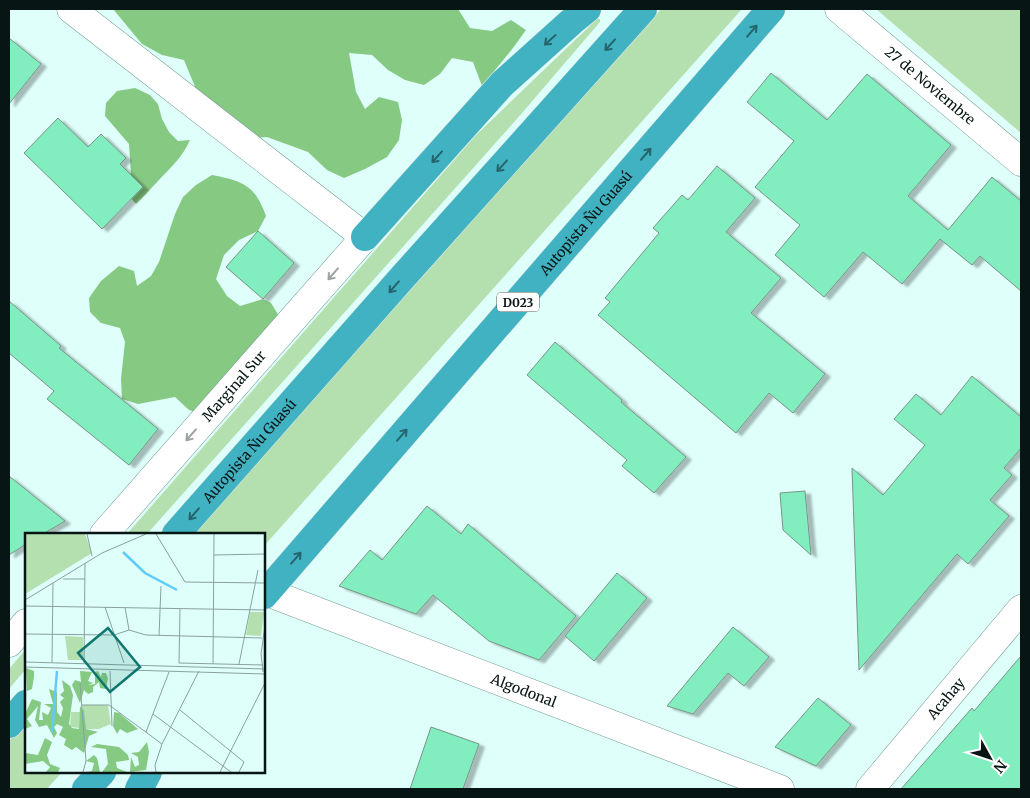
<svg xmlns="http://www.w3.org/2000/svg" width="1030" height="798" font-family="Merriweather,serif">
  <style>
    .green { fill: #b4e0b0 }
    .forest { fill: #86c982 }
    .building { fill: #82edbf; stroke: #779687; filter: url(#shadow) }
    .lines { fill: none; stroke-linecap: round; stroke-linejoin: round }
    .minor-casing { stroke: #749993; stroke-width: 29 }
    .motorway-casing { stroke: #e6e8e8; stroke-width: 29 }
    .minor { stroke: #fff; stroke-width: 28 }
    .motorway { stroke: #40b2c1; stroke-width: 28 }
    .oneway { stroke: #24646a }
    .oneway2 { stroke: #9ca1a1 }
    .labels { text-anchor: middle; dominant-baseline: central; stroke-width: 4; stroke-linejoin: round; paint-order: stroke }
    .shield { fill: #fff; stroke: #515b5a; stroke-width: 1 }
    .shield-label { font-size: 12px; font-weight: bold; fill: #071514 }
    .street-label { font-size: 14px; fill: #071514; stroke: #fff }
    .inset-river { fill: none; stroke: #5dccfa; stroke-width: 2.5 }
    .inset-road { fill: none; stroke: #89a19e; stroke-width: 1 }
    .view { fill: #0f766e; fill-opacity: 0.15; stroke: #0f766e; stroke-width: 2.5 }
    .inset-edge { fill: none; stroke: #071514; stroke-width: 2.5 }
  </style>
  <defs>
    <filter id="shadow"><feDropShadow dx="5.5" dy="3" stdDeviation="1" flood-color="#0004"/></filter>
  </defs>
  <rect width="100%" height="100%" fill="#dffffa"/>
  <g class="green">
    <polygon points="661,9 742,9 264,546 264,534 193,534"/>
    <polygon points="876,9 1021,9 1021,133"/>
    <polygon points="597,19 600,19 600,22 516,120 147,534 127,534 476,135"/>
    <polygon points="26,649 26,669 9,689 9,669"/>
    <polygon points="26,722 26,772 62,772 47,789 9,789 9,741"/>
  </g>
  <g class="forest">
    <polygon points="113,9 458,9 470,28 492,31 511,20 526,30 513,48 482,86 473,62 452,58 440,74 424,85 405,80 388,70 372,55 349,53 356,92 365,109 379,97 398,102 402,120 399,140 387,157 365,169 344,178 327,170 308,152 267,137 243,139 201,101 184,60 162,55 142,44"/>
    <path d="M 135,88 L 150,95 L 158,104 L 162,119 L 169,132 L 178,141 L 190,140 C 182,158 171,167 158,181 C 150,189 144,197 136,204 L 123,189 L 131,175 L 129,144 L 105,116 L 106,103 L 117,91 Z"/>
    <path d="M 212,175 C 243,181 255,185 266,216 L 258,231 L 239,240 L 224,255 L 216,279 L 227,296 L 240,306 L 263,299 L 271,303 L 282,321 L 199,413 L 189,410 L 175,397 L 138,404 L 122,399 L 121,379 L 125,342 L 120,328 L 101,323 L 90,312 L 89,298 L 101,281 L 119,266 L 134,271 L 137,286 L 151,276 L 159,262 L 175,214 L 183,197 L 196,185 Z"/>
  </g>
  <g class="building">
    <polygon points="9,38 41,64 9,104"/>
    <polygon points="771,73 827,120 867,74 951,145 908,196 948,230 992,177 1021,201 1021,291 980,256 972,265 940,239 902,284 863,252 824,297 775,255 800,225 755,187 794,141 747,102"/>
    <polygon points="58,118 88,147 101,134 126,158 120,164 143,187 102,229 24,153"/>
    <polygon points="717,166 755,198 726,232 781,278 751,313 825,374 793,413 769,393 736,433 598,315 610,302 605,298 659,233 653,228 682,195 688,200"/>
    <polygon points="258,231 294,263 263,299 226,267"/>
    <polygon points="9,301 61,346 59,348 158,429 129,465 47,399 54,391 9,353"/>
    <polygon points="555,342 622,400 621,402 686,457 654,493 622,466 627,460 527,375"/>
    <polygon points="972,376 1021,417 1021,448 1004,468 1012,475 990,500 1009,516 968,564 957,554 859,670 852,468 883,495 925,445 894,419 916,394 941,415"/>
    <polygon points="9,476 65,521 43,534 26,534 26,544 9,555"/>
    <polygon points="805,491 811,555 783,530 780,493"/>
    <polygon points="427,506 461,534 468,524 576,616 539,660 489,641 433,595 416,614 339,586 370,550 382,560"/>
    <polygon points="617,573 647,598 594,661 565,636"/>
    <polygon points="733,627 769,657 744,686 728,673 693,714 667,706"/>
    <polygon points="1021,656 1021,789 901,789 972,708 974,711"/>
    <polygon points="818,698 851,725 816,766 775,747"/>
    <polygon points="431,727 479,744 463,789 410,789"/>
  </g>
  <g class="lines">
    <g class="minor-casing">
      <g id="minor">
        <polyline points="71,9 365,237 104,534"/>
        <path id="s1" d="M 839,9 L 1021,162"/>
        <path id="s2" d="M 267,592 L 780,789"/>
        <polyline points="9,643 26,623"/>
        <path id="s3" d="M 870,789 L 1021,609"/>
      </g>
    </g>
    <g class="motorway-casing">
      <g id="motorway">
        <polyline points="365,237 502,84 571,22 587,9"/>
        <path id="s4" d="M 176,534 L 401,279 L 643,9"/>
        <path id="s5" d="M 264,595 L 771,9"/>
        <polyline points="9,724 26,704"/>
        <polyline points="86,789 102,772"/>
        <polyline points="139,789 148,772"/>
      </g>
    </g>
    <use href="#minor" class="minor"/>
    <use href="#motorway" class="motorway"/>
  </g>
  <defs><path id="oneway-shaft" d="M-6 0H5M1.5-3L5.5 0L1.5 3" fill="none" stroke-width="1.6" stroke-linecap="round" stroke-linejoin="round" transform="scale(1.25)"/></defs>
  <g class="oneway">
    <use href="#oneway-shaft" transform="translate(752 31) rotate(-49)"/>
    <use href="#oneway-shaft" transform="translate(550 40) rotate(138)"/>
    <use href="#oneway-shaft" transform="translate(610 45) rotate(132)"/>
    <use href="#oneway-shaft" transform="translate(646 154) rotate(-49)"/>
    <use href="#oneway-shaft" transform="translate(437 157) rotate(132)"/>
    <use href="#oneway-shaft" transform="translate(502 166) rotate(132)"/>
    <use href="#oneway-shaft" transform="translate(394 287) rotate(131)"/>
    <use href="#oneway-shaft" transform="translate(402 435) rotate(-49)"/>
    <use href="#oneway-shaft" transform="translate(194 514) rotate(131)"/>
    <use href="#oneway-shaft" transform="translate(296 558) rotate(-49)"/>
  </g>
  <g class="oneway2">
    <use href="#oneway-shaft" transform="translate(333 274) rotate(131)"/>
    <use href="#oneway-shaft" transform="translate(191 435) rotate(131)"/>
  </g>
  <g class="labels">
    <rect class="shield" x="497" y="292.5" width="42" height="19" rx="4"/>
    <g class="shield-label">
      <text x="518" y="302">D023</text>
    </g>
    <g class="street-label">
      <text stroke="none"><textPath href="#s1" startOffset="119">27 de Noviembre</textPath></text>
      <text stroke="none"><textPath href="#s5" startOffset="492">Autopista Ñu Guasú</textPath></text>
      <text transform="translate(234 386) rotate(-49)">Marginal Sur</text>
      <text stroke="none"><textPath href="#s4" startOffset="111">Autopista Ñu Guasú</textPath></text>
      <text stroke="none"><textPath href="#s2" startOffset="275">Algodonal</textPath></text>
      <text stroke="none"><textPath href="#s3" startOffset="118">Acahay</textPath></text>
    </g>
  </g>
  <g transform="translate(25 533)">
    <rect width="240" height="240" fill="#dffffa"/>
    <path d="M 0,1 L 60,1 L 67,20 L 0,61 ZM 225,79 L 239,79 L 236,103 L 221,102 ZM 40,103 L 58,104 L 58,127 L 43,127 ZM 57,172 L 83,172 L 86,191 L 74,196 L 60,196 ZM 46,179 L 55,179 L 54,195 L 45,194 Z" fill="#b4e0b0"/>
    <path d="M 1,135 L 9,138 L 9,144 L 7,156 L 2,158 ZM 55,138 L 67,139 L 63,148 L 68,150 L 63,152 L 70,151 L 70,139 L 73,138 L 76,144 L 77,140 L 81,140 L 83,145 L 81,156 L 75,155 L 74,149 L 68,154 L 68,159 L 63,161 L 59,157 L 55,170 L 47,152 L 50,147 L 56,149 ZM 37,147 L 45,153 L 48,162 L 44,191 L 47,195 L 54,196 L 55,173 L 59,178 L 61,196 L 73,199 L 64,203 L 59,220 L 51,214 L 47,217 L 39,212 L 41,206 L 34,202 L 38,194 L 32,191 L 29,194 L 32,200 L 29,205 L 22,192 L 14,194 L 10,187 L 13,173 L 2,186 L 7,193 L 0,196 L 0,181 L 7,166 L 16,169 L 14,187 L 18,187 L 17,179 L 23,182 L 26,175 L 19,171 L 28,171 L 24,156 L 32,159 L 32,179 L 36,184 L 38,175 L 35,169 L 39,165 L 35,162 L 39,158 ZM 89,179 L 94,180 L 113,196 L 102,200 L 95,196 L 92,201 L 88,193 ZM 20,205 L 27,209 L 22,222 L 25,231 L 35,235 L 33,239 L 21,239 L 25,234 L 18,228 L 0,231 L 0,220 L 13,222 ZM 122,209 L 124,219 L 121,237 L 105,239 L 106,224 L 110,234 L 114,232 L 113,224 L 106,220 L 114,219 ZM 72,211 L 94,214 L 103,222 L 104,227 L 91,229 L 92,235 L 102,239 L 77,239 L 83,231 L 81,216 L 66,214 ZM 69,222 L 72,225 L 75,239 L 61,239 L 67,238 L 69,230 L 61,228 Z" fill="#86c982"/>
    <path class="inset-river" d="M 98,19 L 120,40 L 152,57M 27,199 L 32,138"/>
    <path class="inset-road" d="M 62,1 L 67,23M 131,1 L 160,49 L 240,50M 189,22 L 240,21M 38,46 L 60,46M 0,67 L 77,20 L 121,1M 0,73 L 240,77M 80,74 L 99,130M 100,74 L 104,97M 155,76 L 154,130 L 238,132M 0,101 L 89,102 L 104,97 L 121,102 L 237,105M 134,103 L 136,53M 0,129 L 240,136M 27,129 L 28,50M 59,130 L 60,30M 188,131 L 189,1M 214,131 L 233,37M 0,134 L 240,141M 85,138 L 87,193M 238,139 L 236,121 L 240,93M 55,150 L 61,228 L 58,239M 57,172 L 84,172 L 137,211M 155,177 L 219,229 L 214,239M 128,181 L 206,239M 121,199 L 144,139M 131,239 L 130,232 L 137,211 L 174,138M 195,239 L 240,150"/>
    <path class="view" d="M 83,95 L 115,134 L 85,159 L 53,120 Z"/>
    <rect width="240" height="240" class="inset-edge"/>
  </g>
  <rect width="1030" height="798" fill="none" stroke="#071514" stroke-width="20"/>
  <g transform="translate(990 758) rotate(130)" stroke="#ffffff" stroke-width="4" paint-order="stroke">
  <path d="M0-4L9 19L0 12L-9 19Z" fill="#071514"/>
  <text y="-8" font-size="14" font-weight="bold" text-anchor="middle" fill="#071514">N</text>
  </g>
</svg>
